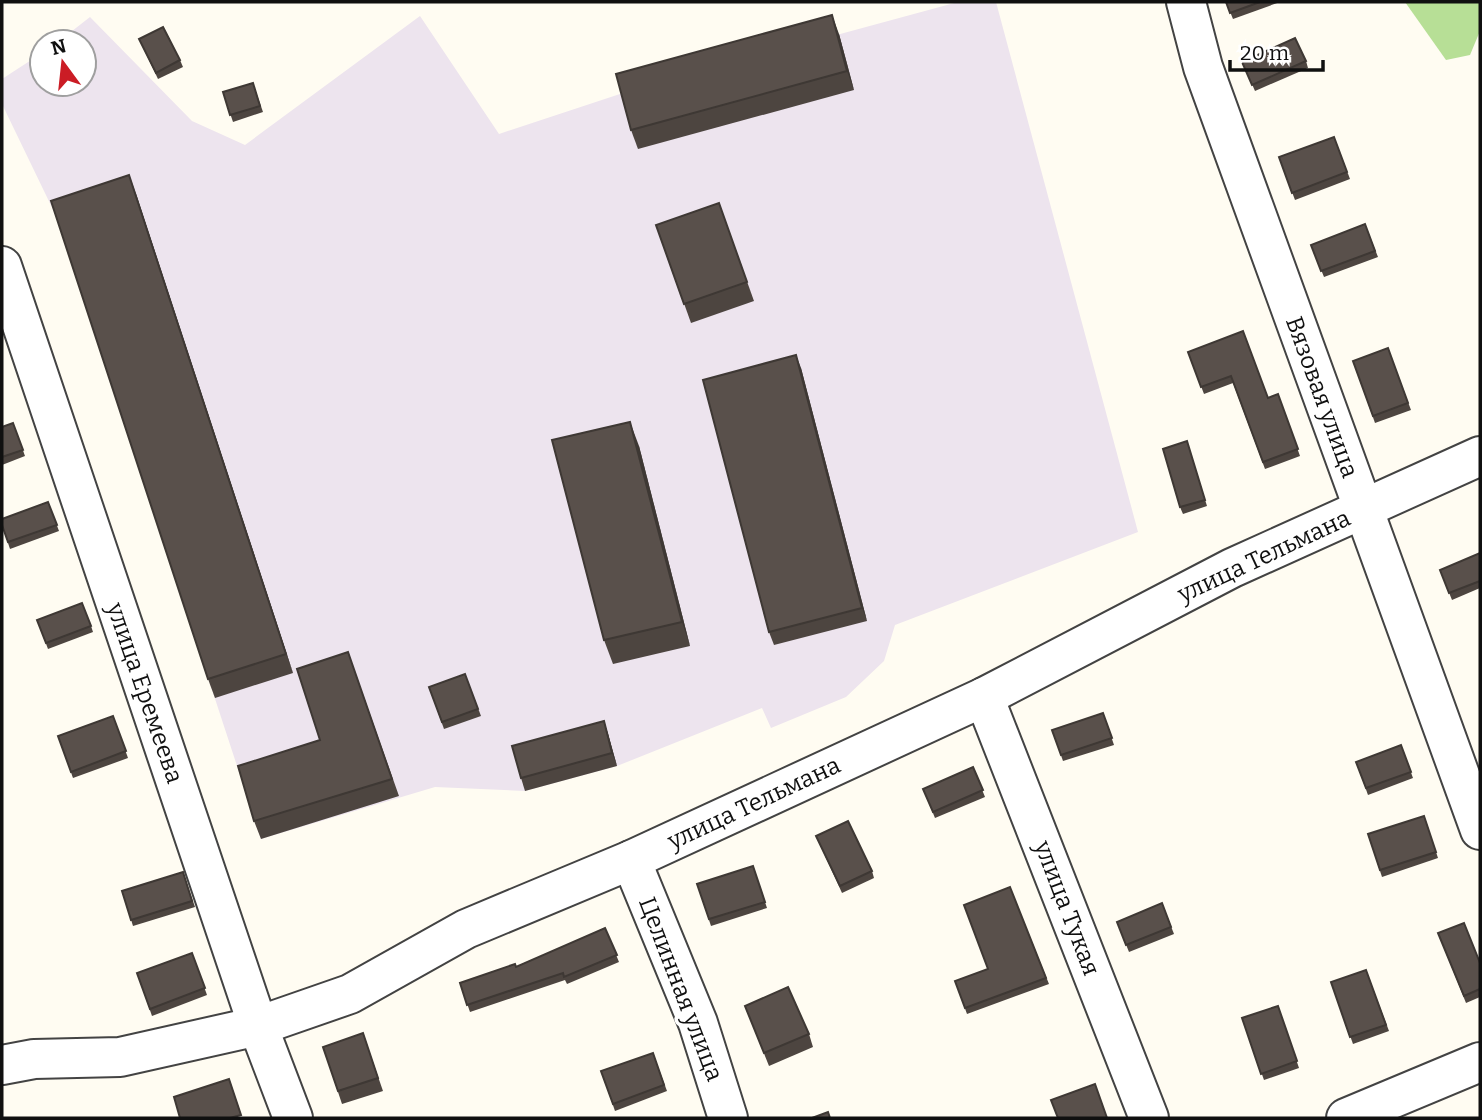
<svg xmlns="http://www.w3.org/2000/svg" width="1482" height="1120" font-family="Bitter,serif">
  <style>
    .industrial { fill: #ede4ee }
    .forest { fill: #b7df96 }
    .lines { fill: none; stroke-linecap: round; stroke-linejoin: round }
    .minor-casing { stroke: #434343; stroke-width: 42 }
    .minor { stroke: #fff; stroke-width: 38 }
    .wall { fill: #4d4540 }
    .shaded-wall { fill: #3e3834 }
    .building { fill: #59504b; stroke: #3e3834; stroke-width: 2 }
    .labels { text-anchor: middle; dominant-baseline: central; stroke-width: 7; stroke-linejoin: round; paint-order: stroke }
    .street-label { font-size: 24px; fill: #101010; stroke: #fff }
  </style>
  <rect width="100%" height="100%" fill="#fffcf2"/>
  <polygon class="industrial" points="958,2 996,2 1138,532 895,625 884,661 846,697 771,728 762,708 617,766 525,791 435,787 261,839 58,220 2,104 2,79 42,53 42,84 84,84 84,42 58,42 90,17 192,121 245,145 420,16 499,134 623,93"/>
  <polygon class="forest" points="1405,2 1480,2 1480,31 1470,55 1446,60"/>
  <g class="lines">
    <g class="minor-casing">
      <g id="minor">
        <polyline points="1186,2 1203,67 1480,830"/>
        <polyline points="2,266 258,1026 293,1118"/>
        <polyline points="984,697 1149,1118"/>
        <polyline points="631,860 698,1023 728,1118"/>
        <polyline points="2,1065 34,1059 120,1057 258,1026 350,994 466,929 631,860 984,697 1232,568 1480,456"/>
        <polyline points="1346,1118 1480,1062"/>
      </g>
    </g>
    <use href="#minor" class="minor"/>
  </g>
  <g class="wall">
    <polygon points="1226,2 1280,2 1233,19"/>
    <polygon points="839,34 854,90 638,149 631,130"/>
    <polygon points="139,39 180,60 183,67 158,79"/>
    <polygon points="1306,61 1308,68 1255,91 1245,68"/>
    <polygon points="253,83 263,112 233,122 223,92"/>
    <polygon points="1334,137 1350,179 1295,200 1279,157"/>
    <polygon points="136,194 293,673 215,698 208,679"/>
    <polygon points="719,203 754,301 691,323 656,225"/>
    <polygon points="1365,224 1378,257 1324,277 1311,245"/>
    <polygon points="1388,348 1411,410 1375,423 1353,361"/>
    <polygon points="1188,352 1268,398 1278,394 1300,456 1265,469 1233,383 1204,394"/>
    <polygon points="801,368 867,621 774,645 769,632"/>
    <polygon points="13,423 25,456 2,465 2,427"/>
    <polygon points="1187,441 1207,506 1183,514 1180,507"/>
    <polygon points="639,446 690,646 613,664 604,640"/>
    <polygon points="48,502 59,531 10,549 2,525"/>
    <polygon points="1480,553 1480,588 1452,600 1440,570"/>
    <polygon points="37,620 91,626 93,632 48,649"/>
    <polygon points="348,652 399,796 261,839 254,821 320,740"/>
    <polygon points="465,674 481,716 444,729 429,687"/>
    <polygon points="1103,713 1114,745 1063,761 1052,730"/>
    <polygon points="113,716 128,758 73,778 58,736"/>
    <polygon points="604,721 608,734 617,766 525,791 521,778"/>
    <polygon points="1401,745 1413,778 1368,795 1356,762"/>
    <polygon points="973,767 985,797 935,818 923,789"/>
    <polygon points="1424,816 1438,858 1382,877 1368,834"/>
    <polygon points="816,836 872,871 874,878 842,893"/>
    <polygon points="753,866 767,908 711,926 697,884"/>
    <polygon points="183,872 195,907 133,926 122,891"/>
    <polygon points="1010,887 1049,984 967,1014 955,981 988,969"/>
    <polygon points="1162,903 1174,934 1129,952 1117,922"/>
    <polygon points="605,928 619,962 567,984 565,980 470,1012 460,983 516,967"/>
    <polygon points="1438,933 1480,963 1480,997 1466,1003"/>
    <polygon points="192,953 207,995 152,1016 137,973"/>
    <polygon points="1366,970 1389,1031 1353,1044 1331,982"/>
    <polygon points="745,1006 809,1034 813,1047 769,1066"/>
    <polygon points="1278,1006 1299,1068 1264,1080 1242,1018"/>
    <polygon points="363,1033 383,1091 342,1104 323,1047"/>
    <polygon points="653,1053 667,1091 615,1111 601,1071"/>
  </g>
  <g class="shaded-wall">
    <polygon points="832,15 839,34 854,90 847,71"/>
    <polygon points="129,175 136,194 293,673 286,654"/>
    <polygon points="796,355 801,368 867,621 862,608"/>
    <polygon points="630,422 639,446 690,646 682,622"/>
    <polygon points="604,721 608,734 617,766 612,753"/>
  </g>
  <g class="building">
    <polygon points="1226,2 1260,2 1230,13"/>
    <polygon points="832,15 847,71 631,130 616,74"/>
    <polygon points="163,27 180,60 156,73 139,39"/>
    <polygon points="1295,38 1306,61 1252,85 1242,62"/>
    <polygon points="253,83 260,106 230,115 223,92"/>
    <polygon points="1334,137 1347,172 1292,193 1279,157"/>
    <polygon points="129,175 286,654 208,679 51,201"/>
    <polygon points="719,203 747,282 684,304 656,225"/>
    <polygon points="1365,224 1375,251 1321,271 1311,245"/>
    <polygon points="1243,331 1268,398 1278,394 1298,449 1263,462 1231,376 1201,387 1188,352"/>
    <polygon points="1388,348 1408,403 1373,416 1353,361"/>
    <polygon points="796,355 862,608 769,632 703,380"/>
    <polygon points="630,422 682,622 604,640 552,440"/>
    <polygon points="13,423 23,450 2,457 2,427"/>
    <polygon points="1187,441 1205,500 1180,507 1163,449"/>
    <polygon points="48,502 57,525 8,542 2,525 2,519"/>
    <polygon points="1480,553 1480,581 1449,593 1440,570"/>
    <polygon points="82,603 91,626 46,643 37,620"/>
    <polygon points="348,652 392,779 254,821 238,766 320,740 297,669"/>
    <polygon points="465,674 478,709 442,722 429,687"/>
    <polygon points="1103,713 1112,738 1061,755 1052,730"/>
    <polygon points="113,716 126,751 71,772 58,736"/>
    <polygon points="604,721 612,753 521,778 512,746"/>
    <polygon points="1401,745 1411,772 1366,788 1356,762"/>
    <polygon points="973,767 983,790 933,812 923,789"/>
    <polygon points="1424,816 1436,852 1380,870 1368,834"/>
    <polygon points="848,821 872,871 840,886 816,836"/>
    <polygon points="753,866 765,902 709,919 697,884"/>
    <polygon points="183,872 192,901 131,920 122,891"/>
    <polygon points="1010,887 1046,978 965,1008 955,981 988,969 964,905"/>
    <polygon points="1162,903 1171,927 1126,945 1117,922"/>
    <polygon points="1464,923 1480,963 1480,989 1464,996 1438,933"/>
    <polygon points="605,928 617,955 564,977 563,973 467,1005 460,983 515,964 516,967"/>
    <polygon points="192,953 205,988 150,1009 137,973"/>
    <polygon points="1366,970 1386,1025 1350,1037 1331,982"/>
    <polygon points="788,987 809,1034 764,1053 745,1006"/>
    <polygon points="1278,1006 1297,1061 1261,1074 1242,1018"/>
    <polygon points="363,1033 378,1078 338,1091 323,1047"/>
    <polygon points="653,1053 664,1085 613,1104 601,1071"/>
    <polygon points="229,1079 241,1115 230,1118 180,1118 174,1097"/>
    <polygon points="1095,1084 1107,1118 1058,1118 1051,1100"/>
    <polygon points="828,1112 830,1118 812,1118"/>
  </g>
  <g class="labels">
    <g class="street-label">
      <text transform="translate(1322 397) rotate(70)">Вязовая улица</text>
      <text transform="translate(1264 556) rotate(-25)">улица Тельмана</text>
      <text transform="translate(145 693) rotate(71)">улица Еремеева</text>
      <text transform="translate(754 803) rotate(-25)">улица Тельмана</text>
      <text transform="translate(1067 908) rotate(69)">улица Тукая</text>
      <text transform="translate(681 989) rotate(69)">Целинная улица</text>
    </g>
  </g>
  <rect width="1482" height="1120" fill="none" stroke="#101010" stroke-width="7"/>
  <g transform="translate(63 63) rotate(345)"><circle r="33" fill="#ffffff" stroke="#9f9f9f" stroke-width="2"/>
  <path d="M0-5L12 26L0 18L-12 26Z" fill="#cb1c25"/>
  <text y="-10" font-size="19" font-weight="bold" text-anchor="middle" fill="#101010">N</text>
  </g>
  <path d="M1230 60v10h93v-10" fill="none" stroke="#101010" stroke-width="3.5"/>
  <text x="1240" y="60" font-size="21" fill="#101010" stroke="#ffffff" stroke-width="5" paint-order="stroke">20 m</text>
</svg>
